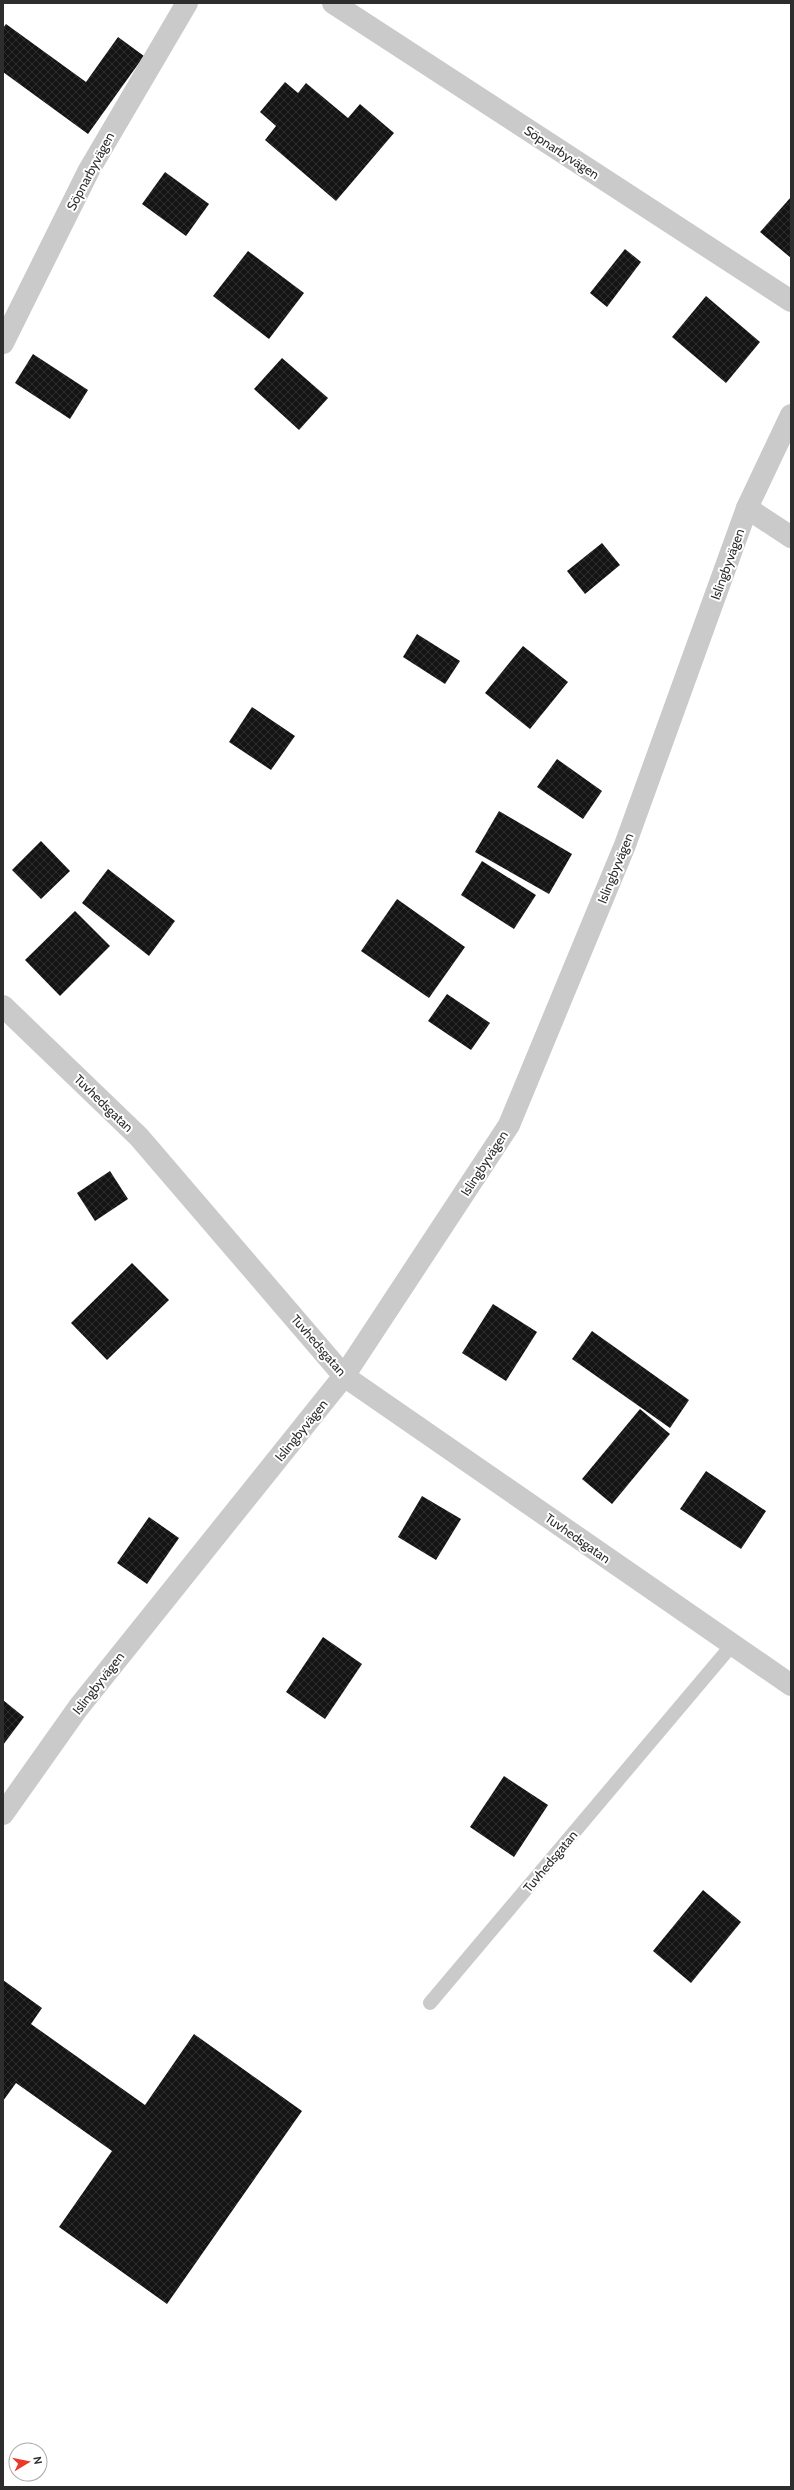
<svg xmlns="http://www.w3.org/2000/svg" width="794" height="2490" font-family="Cabin,sans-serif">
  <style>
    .building { fill: url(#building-cross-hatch) }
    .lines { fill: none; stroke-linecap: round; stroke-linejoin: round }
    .service { stroke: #cacaca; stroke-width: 14 }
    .minor { stroke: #cacaca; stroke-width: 22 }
    .labels { text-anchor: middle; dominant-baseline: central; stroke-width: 4; stroke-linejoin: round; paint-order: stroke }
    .street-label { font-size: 13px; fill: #2d2d2d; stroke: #fff }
  </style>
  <defs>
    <pattern id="building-cross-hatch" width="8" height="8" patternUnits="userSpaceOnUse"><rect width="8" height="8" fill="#141414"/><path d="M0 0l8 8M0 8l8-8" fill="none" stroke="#2e2e2e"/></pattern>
  </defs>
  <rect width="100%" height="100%" fill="#fff"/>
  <g class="building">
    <polygon points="6,24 86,82 118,37 144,56 88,134 3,72 3,28"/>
    <polygon points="285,82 298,93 306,83 348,118 360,104 394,133 336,201 265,140 276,126 260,112"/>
    <polygon points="165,172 209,204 186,236 142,204"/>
    <polygon points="791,197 791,258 760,232"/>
    <polygon points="625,249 641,262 607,307 590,293"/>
    <polygon points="248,251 304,293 269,339 213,296"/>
    <polygon points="706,296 760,342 726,383 672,337"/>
    <polygon points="33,354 88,390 70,419 15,383"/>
    <polygon points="282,358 328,398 299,430 254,389"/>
    <polygon points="602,543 620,565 585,594 567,571"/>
    <polygon points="417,634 460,661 445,684 403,657"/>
    <polygon points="523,646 568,682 530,729 485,693"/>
    <polygon points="252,707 295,736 271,770 229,742"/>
    <polygon points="557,759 602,791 583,819 537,787"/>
    <polygon points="499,811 572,854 549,894 475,852"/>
    <polygon points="41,841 70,871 41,899 12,870"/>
    <polygon points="482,861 536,895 514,929 461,895"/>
    <polygon points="108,869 175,921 149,956 82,903"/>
    <polygon points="397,899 465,947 429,998 361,951"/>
    <polygon points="75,911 110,946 60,996 25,960"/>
    <polygon points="447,994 490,1023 471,1050 428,1021"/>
    <polygon points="110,1171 128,1199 95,1221 77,1193"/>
    <polygon points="132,1263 169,1300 107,1360 71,1323"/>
    <polygon points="493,1304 537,1332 506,1381 462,1353"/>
    <polygon points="592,1331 689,1400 670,1428 572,1359"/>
    <polygon points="640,1409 670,1434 612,1504 582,1479"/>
    <polygon points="706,1471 766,1511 741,1549 680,1509"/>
    <polygon points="422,1496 461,1519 436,1560 398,1537"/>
    <polygon points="149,1517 179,1538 147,1584 117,1563"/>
    <polygon points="323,1637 362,1664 325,1719 286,1692"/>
    <polygon points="3,1700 24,1717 3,1745"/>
    <polygon points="504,1776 548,1805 514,1857 470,1827"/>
    <polygon points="703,1890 741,1922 691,1983 653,1951"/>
    <polygon points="3,1980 42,2008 31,2024 145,2105 194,2034 302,2111 167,2304 59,2227 112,2151 16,2083 3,2101"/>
  </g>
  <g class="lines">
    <polyline class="service" points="430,2003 732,1645"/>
    <g class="minor">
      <polyline points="333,3 791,301"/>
      <polyline points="3,343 89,170 187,3"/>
      <polyline points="747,508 791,537"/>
      <polyline points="3,1006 139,1137 344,1376 791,1685"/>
      <polyline points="3,1814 78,1708 344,1376 509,1125 625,845 747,508 791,415"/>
    </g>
  </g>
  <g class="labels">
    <g class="street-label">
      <text transform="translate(562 152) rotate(33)">Söpnarbyvägen</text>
      <text transform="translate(90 171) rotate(-62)">Söpnarbyvägen</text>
      <text transform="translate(727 564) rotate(-70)">Islingbyvägen</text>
      <text transform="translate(615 868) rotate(-68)">Islingbyvägen</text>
      <text transform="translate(104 1103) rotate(44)">Tuvhedsgatan</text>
      <text transform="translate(484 1163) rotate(-57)">Islingbyvägen</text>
      <text transform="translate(319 1345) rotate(49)">Tuvhedsgatan</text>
      <text transform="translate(301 1430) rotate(-51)">Islingbyvägen</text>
      <text transform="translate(578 1538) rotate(35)">Tuvhedsgatan</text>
      <text transform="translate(98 1683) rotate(-52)">Islingbyvägen</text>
      <text transform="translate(550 1861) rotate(-50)">Tuvhedsgatan</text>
    </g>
  </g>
  <rect width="794" height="2490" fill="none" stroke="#2d2d2d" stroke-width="8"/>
  <g transform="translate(28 2462) rotate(80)"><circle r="19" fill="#ffffff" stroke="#ababab"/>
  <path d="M0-3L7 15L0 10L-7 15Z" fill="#ea3929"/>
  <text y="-6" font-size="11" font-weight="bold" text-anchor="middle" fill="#2d2d2d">N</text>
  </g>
</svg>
